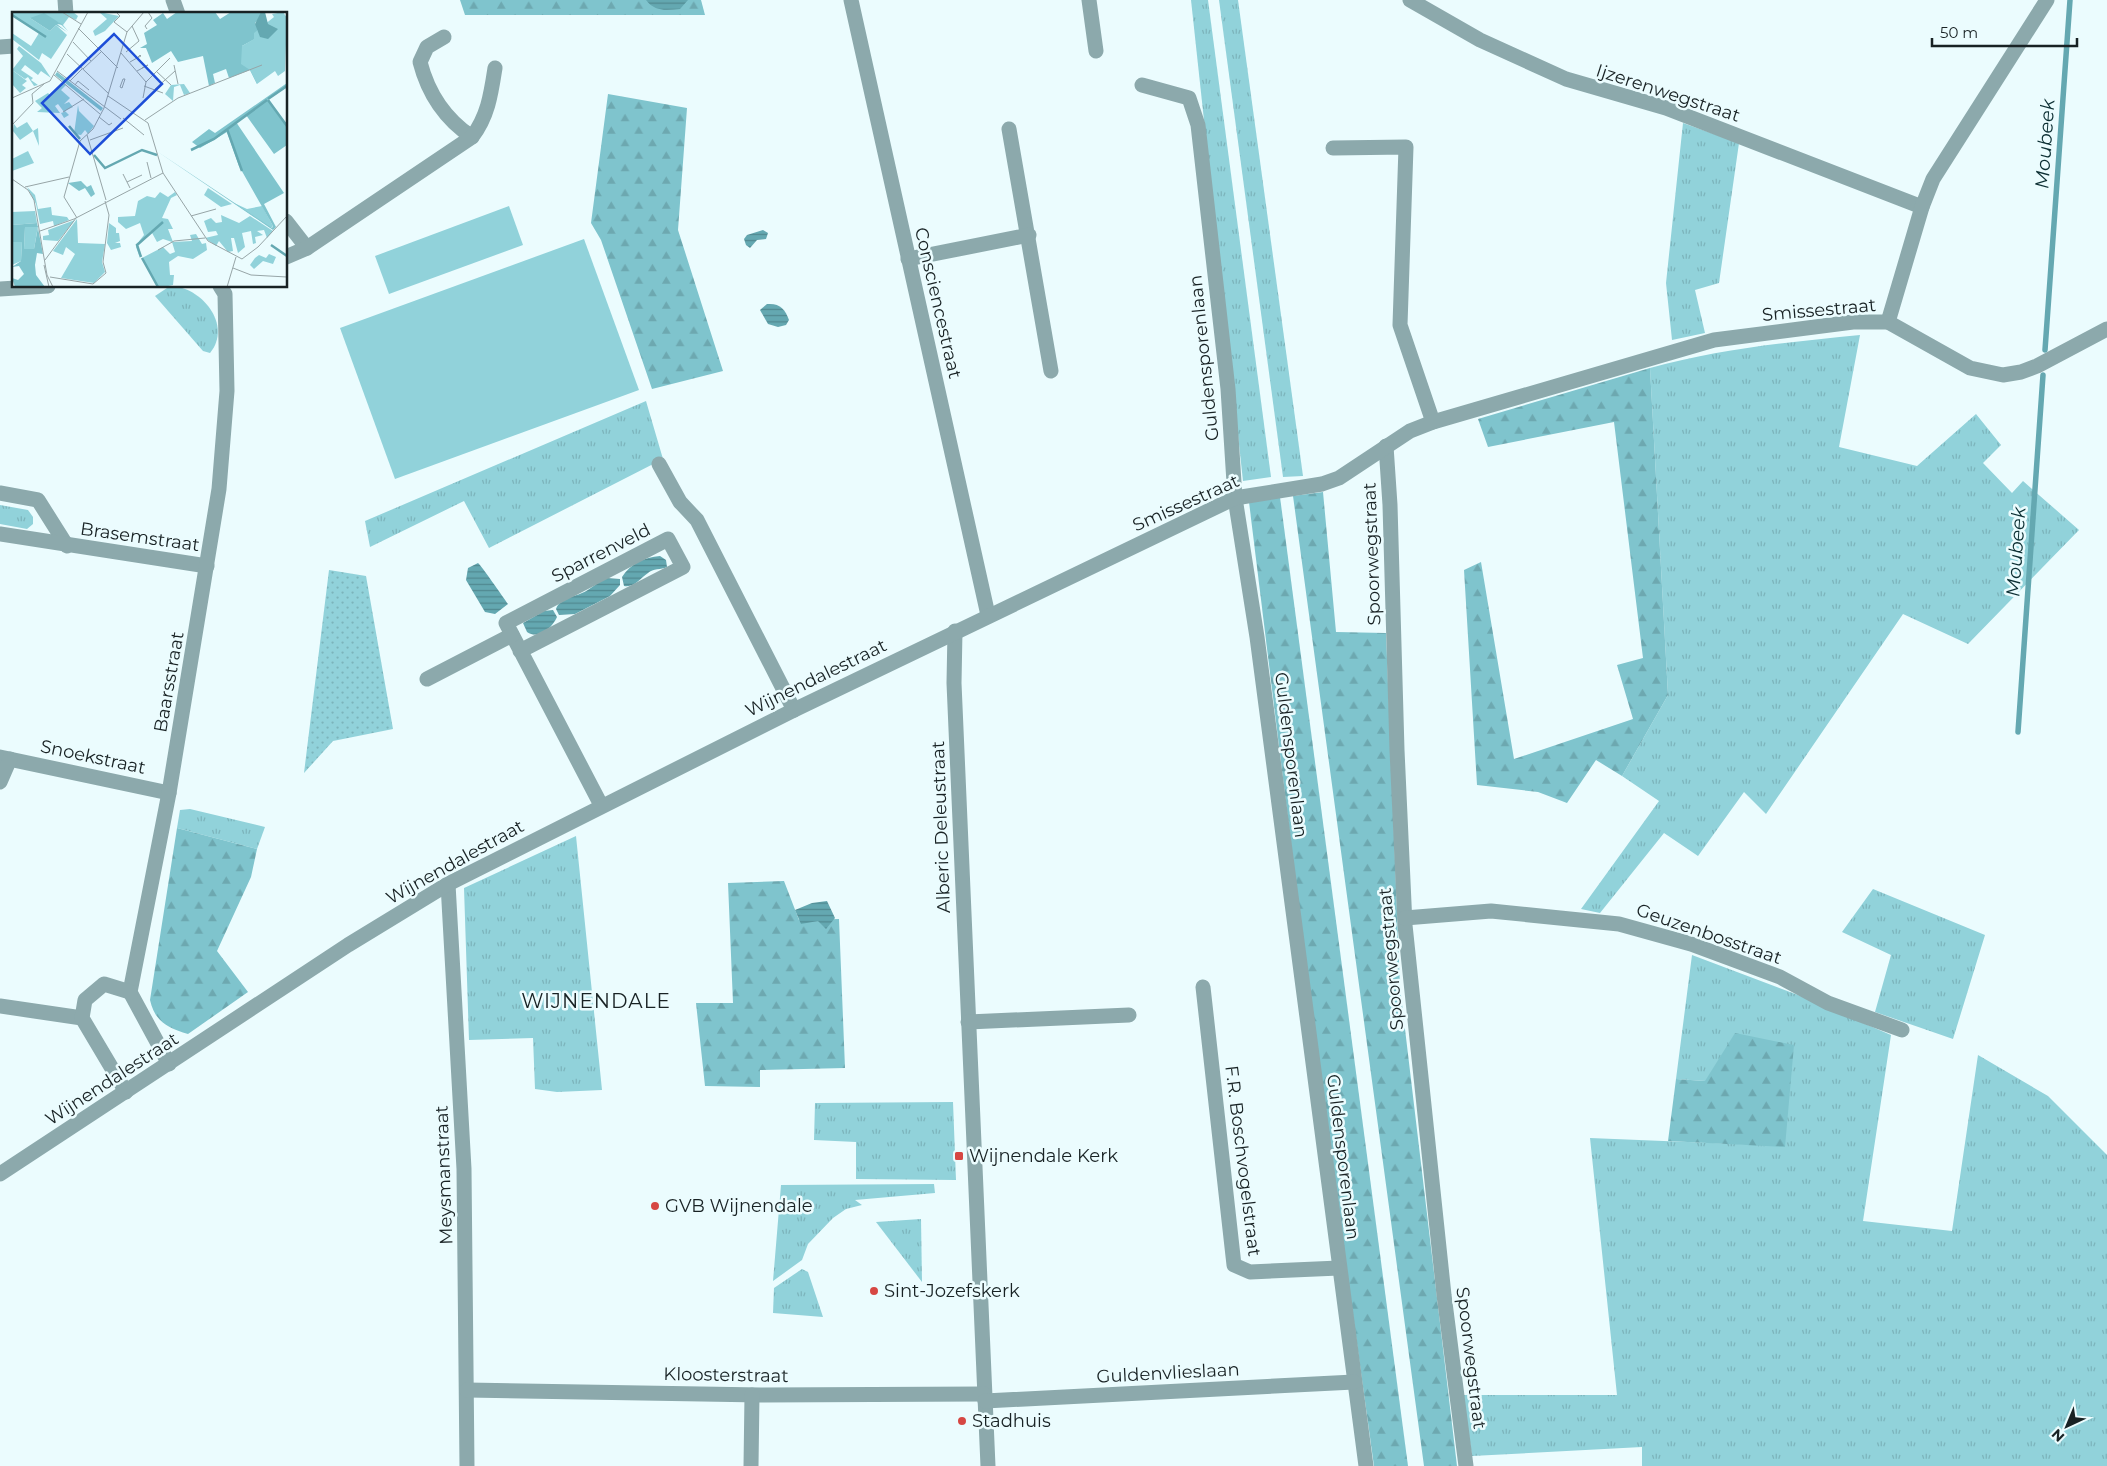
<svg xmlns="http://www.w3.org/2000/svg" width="2107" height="1466" font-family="Montserrat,sans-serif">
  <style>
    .grass { fill: url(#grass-tufts) }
    .forest { fill: url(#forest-firs) }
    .park { fill: url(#park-dots) }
    .pitch { fill: #91d2da }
    .water { fill: url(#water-rules) }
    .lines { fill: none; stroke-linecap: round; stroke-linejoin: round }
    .stream { stroke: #64a8b1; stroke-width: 5.5 }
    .street { stroke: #8ca9ac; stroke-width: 15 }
    .poi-dot { fill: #d64743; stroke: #ebfcfe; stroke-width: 2 }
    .labels { text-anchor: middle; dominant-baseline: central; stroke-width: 5; stroke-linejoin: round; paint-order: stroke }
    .street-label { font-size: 18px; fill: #182224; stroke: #ebfcfe }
    .poi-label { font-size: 18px; fill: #182224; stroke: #ebfcfe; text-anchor: start }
    .water-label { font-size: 19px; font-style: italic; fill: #0c2f33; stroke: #ebfcfe }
    .quarter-label { font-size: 20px; letter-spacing: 1px; fill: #182224; stroke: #ebfcfe }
    .inset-river { fill: none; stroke: #64a8b1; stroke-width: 2.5 }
    .inset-road { fill: none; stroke: #97a5a7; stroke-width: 1 }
    .view { fill: #1d4ed8; fill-opacity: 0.15; stroke: #1d4ed8; stroke-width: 2.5 }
    .inset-edge { fill: none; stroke: #182224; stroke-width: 2.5 }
  </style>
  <defs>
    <pattern id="grass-tufts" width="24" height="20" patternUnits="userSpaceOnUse" patternTransform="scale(1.25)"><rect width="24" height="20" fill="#91d2da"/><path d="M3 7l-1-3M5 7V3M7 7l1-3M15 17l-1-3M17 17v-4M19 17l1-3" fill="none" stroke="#7cb4bb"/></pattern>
    <pattern id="forest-firs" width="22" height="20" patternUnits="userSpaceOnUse" patternTransform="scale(1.25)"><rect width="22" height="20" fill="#7fc4cd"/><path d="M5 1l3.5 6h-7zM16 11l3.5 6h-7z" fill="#6da8b0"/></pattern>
    <pattern id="park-dots" width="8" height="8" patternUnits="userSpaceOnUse" patternTransform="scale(1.25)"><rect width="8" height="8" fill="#91d2da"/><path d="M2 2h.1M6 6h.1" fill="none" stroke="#7cb4bb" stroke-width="1.8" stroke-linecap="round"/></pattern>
    <pattern id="water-rules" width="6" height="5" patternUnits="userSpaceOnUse" patternTransform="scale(1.25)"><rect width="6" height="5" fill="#64a8b1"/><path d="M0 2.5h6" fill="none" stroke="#518890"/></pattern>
  </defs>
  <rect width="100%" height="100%" fill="#ebfcfe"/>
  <g class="grass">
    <polygon points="1191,0 1208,0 1271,477 1243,481"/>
    <polygon points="1219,0 1238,0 1303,476 1283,477"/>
    <polygon points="1683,123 1739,143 1719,283 1695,290 1705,333 1672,340 1666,283"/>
    <path d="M 170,286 C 201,286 233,325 210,353 L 203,351 L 155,296 Z"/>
    <path d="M 1860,335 L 1839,447 L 1917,466 L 1976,414 L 2001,445 L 1983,463 L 2012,493 L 2023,481 L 2079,530 L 1968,644 L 1903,614 L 1766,814 L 1744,792 L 1698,856 L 1664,833 L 1600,913 L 1581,909 L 1659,801 L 1622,776 L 1668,695 L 1650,368 C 1719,349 1789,342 1860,335 Z"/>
    <polygon points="646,401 663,459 489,548 464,501 370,547 365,521"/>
    <polygon points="0,505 28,510 33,517 33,524 27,529 0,524"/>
    <polygon points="190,809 265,827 257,849 177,828 180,810"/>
    <polygon points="576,836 602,1090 557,1092 535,1089 533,1038 469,1040 464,888"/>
    <polygon points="1873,889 1985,935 1953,1039 1875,1012 1891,955 1842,932"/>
    <polygon points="1692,955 1798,995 1891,1035 1863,1221 1952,1231 1978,1055 2048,1096 2107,1155 2107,1466 1642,1466 1642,1447 1472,1456 1463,1395 1617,1395 1590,1138 1785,1146 1705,1081 1676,1079"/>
    <polygon points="953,1102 956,1180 856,1179 856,1142 814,1140 815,1103"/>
    <polygon points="934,1184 935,1193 855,1200 862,1205 846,1209 833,1218 808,1244 802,1260 773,1281 781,1185"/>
    <polygon points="921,1219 922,1282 876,1222"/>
    <polygon points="802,1269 808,1272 823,1317 773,1313 774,1288"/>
  </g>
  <g class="forest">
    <polygon points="460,0 701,0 705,15 465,15"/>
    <polygon points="608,94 687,108 678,230 723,371 652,389 601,240 591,223"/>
    <polygon points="1650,368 1668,695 1622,776 1596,760 1567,803 1538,792 1477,785 1464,570 1481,562 1514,759 1633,719 1617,665 1643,658 1614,422 1488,447 1478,419"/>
    <polygon points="1323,492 1336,632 1386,633 1400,987 1457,1466 1424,1466 1293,496"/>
    <polygon points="1280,497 1408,1466 1374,1466 1318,1063 1249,502"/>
    <path d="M 177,828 L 257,849 L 251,877 L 217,951 L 248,992 L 188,1034 C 168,1028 155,1022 150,1000 Z"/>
    <polygon points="784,881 799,920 839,919 845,1068 760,1070 760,1087 705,1086 696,1003 733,1003 728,883"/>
    <polygon points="1735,1033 1794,1045 1785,1147 1668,1141 1676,1079 1705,1081"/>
  </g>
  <polygon class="park" points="329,570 366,576 393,729 333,741 304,773"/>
  <g class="pitch">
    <polygon points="509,206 523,245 389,294 375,256"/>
    <polygon points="584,239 639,390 395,479 340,328"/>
  </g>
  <g class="water">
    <path d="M 646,0 L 688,0 L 680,9 C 666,10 655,12 646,0 Z"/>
    <polygon points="763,230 768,233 766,239 757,240 750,248 746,245 744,239 747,235"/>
    <path d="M 767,304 C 780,303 785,309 789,320 L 786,325 L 778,327 L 768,324 L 760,310 Z"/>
    <path d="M 660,556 L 666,560 L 667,567 C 661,570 653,568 648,573 C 640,578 635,588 624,586 L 622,577 C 630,564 644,557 660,556 Z"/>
    <path d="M 478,563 C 481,565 503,597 508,604 L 495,614 L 485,612 L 466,580 L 468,568 Z"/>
    <path d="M 606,578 L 620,579 L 620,585 L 610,596 L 575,614 L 559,615 L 556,609 C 560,598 573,597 582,593 C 590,590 597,582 606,578 Z"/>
    <path d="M 553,610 L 557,617 C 552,628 539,640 527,632 L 523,623 L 544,611 Z"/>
    <polygon points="827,901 835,918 826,929 818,921 801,924 795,910 812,903"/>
  </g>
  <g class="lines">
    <g class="stream">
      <polyline points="2045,350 2070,0"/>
      <polyline points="2018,732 2043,375"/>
    </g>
    <g class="street">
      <polyline points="65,0 66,14"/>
      <polyline points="173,0 178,14"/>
      <polyline points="851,0 988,615"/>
      <polyline points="1089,0 1096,51"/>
      <polyline points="1410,0 1480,40 1566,79 1666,108 1922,207"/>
      <path d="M 444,37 L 427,47 L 420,62 C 428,93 445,119 472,137"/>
      <polyline points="0,47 14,46"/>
      <polyline points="1142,85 1189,98 1198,125 1228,389 1235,498 1257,637 1366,1466"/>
      <polyline points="1009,129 1051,371"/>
      <polyline points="1333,148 1406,147 1400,325 1433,422"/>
      <polyline points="286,221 307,248"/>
      <path d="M 286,257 L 307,248 L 472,137 C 488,116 491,94 495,68"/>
      <polyline points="908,259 1029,235"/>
      <polyline points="0,289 48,286"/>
      <polyline points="1888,322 1922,207 1933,179 2047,0"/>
      <polyline points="1386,446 1390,505 1397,750 1405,925 1444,1295 1466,1466"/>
      <polyline points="659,464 680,502 697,520 794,710"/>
      <polyline points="0,493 38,500 67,546"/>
      <polyline points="0,534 207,566"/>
      <polyline points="955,631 954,683 988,1466"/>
      <polyline points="520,651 683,567 668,539 506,623 601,805"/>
      <polyline points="427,679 512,635"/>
      <polyline points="0,757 169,793"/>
      <polyline points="0,782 10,759"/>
      <polyline points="448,884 464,1169 467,1466"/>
      <polyline points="1405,918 1491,911 1619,924 1691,944 1780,977 1828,1003 1902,1030"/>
      <polyline points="1203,987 1234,1265 1250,1272 1339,1268"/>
      <polyline points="0,1006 82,1018"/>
      <polyline points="968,1022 1129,1015"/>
      <polyline points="169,1064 130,992 169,793 219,489 227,391 225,294 220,286"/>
      <polyline points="126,1092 82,1018 85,1000 104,984 130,992"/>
      <polyline points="0,1174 348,945 448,884 794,710 1235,498 1322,484 1339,478 1410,431 1433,422 1714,340 1853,322 1888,322 1970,368 2003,375 2021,372 2037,366 2107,329"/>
      <polyline points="467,1390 761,1395 984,1394"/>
      <polyline points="985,1401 1354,1382"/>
      <polyline points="751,1466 752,1395"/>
    </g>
  </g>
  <g class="poi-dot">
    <rect x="954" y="1151" width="10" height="10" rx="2.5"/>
    <circle cx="655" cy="1206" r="5"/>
    <circle cx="874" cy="1291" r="5"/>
    <circle cx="962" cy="1421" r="5"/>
  </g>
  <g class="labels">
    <g class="street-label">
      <text transform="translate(1668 93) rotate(18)">Ijzerenwegstraat</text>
      <text transform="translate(938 303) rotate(77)">Consciencestraat</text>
      <text transform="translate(1819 310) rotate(-5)">Smissestraat</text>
      <text transform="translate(1204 358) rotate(-96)">Guldensporenlaan</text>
      <text transform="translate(1186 503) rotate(-24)">Smissestraat</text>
      <text transform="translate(140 537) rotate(8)">Brasemstraat</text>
      <text transform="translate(601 553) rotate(-27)">Sparrenveld</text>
      <text transform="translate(1372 554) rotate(-92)">Spoorwegstraat</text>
      <text transform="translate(816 678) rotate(-26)">Wijnendalestraat</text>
      <text transform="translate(169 682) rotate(-80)">Baarsstraat</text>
      <text transform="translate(1291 755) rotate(83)">Guldensporenlaan</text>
      <text transform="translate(93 757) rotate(12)">Snoekstraat</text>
      <text transform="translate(941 827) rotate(-92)">Alberic Deleustraat</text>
      <text transform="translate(455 862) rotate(-29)">Wijnendalestraat</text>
      <text transform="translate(1709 934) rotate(19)">Geuzenbosstraat</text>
      <text transform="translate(1391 959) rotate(-95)">Spoorwegstraat</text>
      <text transform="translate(112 1079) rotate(-33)">Wijnendalestraat</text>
      <text transform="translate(1343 1157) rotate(83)">Guldensporenlaan</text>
      <text transform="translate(1243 1161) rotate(83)">F.R. Boschvogelstraat</text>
      <text transform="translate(444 1175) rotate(-92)">Meysmanstraat</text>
      <text transform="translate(1471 1358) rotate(83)">Spoorwegstraat</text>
      <text transform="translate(1168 1373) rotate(-3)">Guldenvlieslaan</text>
      <text transform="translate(726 1375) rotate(1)">Kloosterstraat</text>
    </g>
    <g class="poi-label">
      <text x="969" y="1156">Wijnendale Kerk</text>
      <text x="665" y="1206">GVB Wijnendale</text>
      <text x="884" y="1291">Sint-Jozefskerk</text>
      <text x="972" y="1421">Stadhuis</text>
    </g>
    <g class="water-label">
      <text transform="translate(2045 144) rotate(-86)">Moubeek</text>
      <text transform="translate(2016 552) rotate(-86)">Moubeek</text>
    </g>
    <g class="quarter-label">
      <text x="596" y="1001">WIJNENDALE</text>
    </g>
  </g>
  <g transform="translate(12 12)">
    <rect width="275" height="275" fill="#ebfcfe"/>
    <path d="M 0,0 L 61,0 L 66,4 L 64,8 L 57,5 L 51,13 L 56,19 L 46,10 L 18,6 L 38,19 L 44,13 L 55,23 L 39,47 L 30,41 L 27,48 L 0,27 L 0,21 L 19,34 L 27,21 L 0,3 ZM 87,0 L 107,4 L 93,19 L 83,24 L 81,19 L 95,7 ZM 7,34 L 29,51 L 39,66 L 29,59 L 26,63 L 13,53 L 9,58 L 21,66 L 19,68 L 26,73 L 22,74 L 16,65 L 13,67 L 0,58 L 11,44 L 5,37 ZM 52,71 L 54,73 L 49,78 L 58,86 L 52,92 L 57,90 L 61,95 L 53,99 L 57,103 L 52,106 L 49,101 L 52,100 L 46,92 L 43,94 L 48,101 L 25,100 L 30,96 L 23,89 L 36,81 L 38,83 ZM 172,72 L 178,81 L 172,83 L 168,73 L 162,75 L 161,89 L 153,82 L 159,73 ZM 66,93 L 67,99 L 82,114 L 76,122 L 73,118 L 69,123 L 62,122 ZM 15,110 L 21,119 L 26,116 L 27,134 L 21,119 L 8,128 L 1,119 L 2,112 L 5,116 ZM 16,139 L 22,151 L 0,159 L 0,147 ZM 15,175 L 23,183 L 26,197 L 39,195 L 40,203 L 55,205 L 57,208 L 42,214 L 41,209 L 28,212 L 24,192 ZM 196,176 L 220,192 L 209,195 L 192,183 ZM 148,180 L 156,185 L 163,180 L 165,183 L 159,186 L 150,206 L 156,207 L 161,217 L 156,217 L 161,230 L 180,229 L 178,223 L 184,222 L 190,232 L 194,231 L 195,238 L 181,247 L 166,244 L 157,250 L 158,263 L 162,263 L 161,273 L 152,275 L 146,275 L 130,246 L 151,235 L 158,242 L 163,240 L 160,230 L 151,227 L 145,230 L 139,219 L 126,232 L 128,246 L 124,235 L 128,228 L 132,223 L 128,211 L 114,217 L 106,210 L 106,205 L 123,204 L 126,189 L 135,184 L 143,186 ZM 222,191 L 235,197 L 250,194 L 261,214 L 259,216 ZM 23,199 L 25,211 L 0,213 L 0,200 ZM 209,203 L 227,211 L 238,204 L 261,219 L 255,226 L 252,218 L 245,219 L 251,223 L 243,225 L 244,231 L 241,232 L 239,219 L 230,221 L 233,235 L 226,241 L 222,226 L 219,226 L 221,239 L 216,240 L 207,229 L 204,234 L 193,226 L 206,223 L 204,219 L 196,220 L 192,209 L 199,206 L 204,211 L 210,210 ZM 65,207 L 66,231 L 93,232 L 90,250 L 93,260 L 82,271 L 49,266 L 63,242 L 54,235 L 51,243 L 41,239 ZM 63,208 L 46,229 L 31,228 L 31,224 L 37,223 L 36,218 ZM 97,211 L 104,216 L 104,221 L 107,221 L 108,229 L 103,231 L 108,231 L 109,235 L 99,238 L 95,231 ZM 26,214 L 22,237 L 12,237 L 13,215 ZM 0,230 L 10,230 L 9,249 L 0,253 ZM 257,242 L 264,245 L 261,252 L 251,249 L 242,257 L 238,253 L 243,246 L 247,243 L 254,246 Z" fill="#91d2da"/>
    <path d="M 165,0 L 203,0 L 208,7 L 219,0 L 249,0 L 249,5 L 243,11 L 246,17 L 243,27 L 230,34 L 247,52 L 245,72 L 238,58 L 217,66 L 214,57 L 201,62 L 203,71 L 197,74 L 191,44 L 166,50 L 159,39 L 140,51 L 134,36 L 128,36 L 135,32 L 132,21 L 145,13 L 141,8 L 151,1 L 155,7 ZM 32,1 L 51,13 L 45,12 L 55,20 L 44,13 L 38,19 L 18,6 ZM 45,60 L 91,96 L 89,99 L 43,63 ZM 275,71 L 275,75 L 256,87 L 275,114 L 275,133 L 262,142 L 234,103 L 224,110 L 272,181 L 252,192 L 264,215 L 261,218 L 146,140 L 260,216 L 261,214 L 227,154 L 215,120 L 188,136 L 180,130 L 197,117 L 203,121 ZM 69,169 L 75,175 L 79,173 L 83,182 L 79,185 L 73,176 L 67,179 L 56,171 ZM 25,211 L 31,242 L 25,241 L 23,253 L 24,263 L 33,275 L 3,275 L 0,266 L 6,268 L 12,262 L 7,254 L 0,255 L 9,249 L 10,230 L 0,230 L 0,213 ZM 13,215 L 26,215 L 22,237 L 12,237 Z" fill="#7fc4cd" fill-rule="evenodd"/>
    <path d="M 271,0 L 275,6 L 273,59 L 266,64 L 263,59 L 245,72 L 238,58 L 229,52 L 230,34 L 242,27 L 242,21 L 262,5 L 260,2 Z" fill="#91d2da"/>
    <path d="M 0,58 L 15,69 L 10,73 L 14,76 L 8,81 L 0,72 Z" fill="#91d2da"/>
    <path d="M 249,0 L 253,0 L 256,12 L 266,17 L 256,27 L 248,25 L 243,12 Z" fill="#64a8b1"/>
    <path class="inset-river" d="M 0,3 L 34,25M 256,87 L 275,74M 256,88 L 275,114M 57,114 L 68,127M 215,117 L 230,159M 179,138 L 202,127 L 255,88M 82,143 L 93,156 L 130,138 L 145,143M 259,233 L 275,244M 129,245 L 125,233 L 151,210M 130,246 L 146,275"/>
    <path class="inset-road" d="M 50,0 L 69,12M 104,0 L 108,4 L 102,10 L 115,20M 66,16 L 106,56M 135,17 L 133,14 L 140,6 L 136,0M 61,30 L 79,49M 114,40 L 127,29 L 120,14M 109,41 L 134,70 L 158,46M 55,42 L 97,82M 118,50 L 125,46 L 129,44 L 128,43 L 125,46M 162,53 L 166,72M 71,57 L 89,40M 45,59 L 109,107M 125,59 L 136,53 L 130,56M 144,59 L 159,73M 42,63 L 88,102M 111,67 L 113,67 L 110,76 L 108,75 ZM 58,69 L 70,57M 63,73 L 66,69 L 77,78M 132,74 L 151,81M 143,77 L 163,59M 96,84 L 136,111 L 151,161 L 196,229 L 230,247 L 246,235 L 275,204M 0,86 L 38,69 L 76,0M 131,86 L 134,70M 51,100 L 72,87M 87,105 L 97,113 L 100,111M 111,106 L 132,123M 133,108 L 166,86 L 250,53M 0,119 L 0,113 L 21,91 L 20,82 L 32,72M 75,123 L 94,188M 78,128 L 111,116M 135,150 L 139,166M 111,162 L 118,176M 0,167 L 16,178 L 22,188 L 35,263 L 41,275M 115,170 L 130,163M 13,175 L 57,165M 179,204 L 204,197M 65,206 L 52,185 L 68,129 L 81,117 L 92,96 L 115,20 L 132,0M 28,219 L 62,207 L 151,161M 146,238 L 162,229 L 193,226M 33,248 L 64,206M 32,253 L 37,275M 221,256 L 239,263 L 275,265M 38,265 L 81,272M 81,272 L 94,261 L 91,250 L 97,203 L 93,189M 215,275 L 224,245"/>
    <path class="view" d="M 102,22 L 150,72 L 78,142 L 30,91 Z"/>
    <rect width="275" height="275" class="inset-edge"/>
  </g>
  <g transform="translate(2067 1426) rotate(224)" stroke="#ebfcfe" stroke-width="4" paint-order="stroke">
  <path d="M0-4L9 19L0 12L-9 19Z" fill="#182224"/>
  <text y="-8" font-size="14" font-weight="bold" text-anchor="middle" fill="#182224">N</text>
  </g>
  <path d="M1932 38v8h145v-8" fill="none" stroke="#182224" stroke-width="2.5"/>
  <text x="1940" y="38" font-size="15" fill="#182224" stroke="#ebfcfe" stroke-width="4" paint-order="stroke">50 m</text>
</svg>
